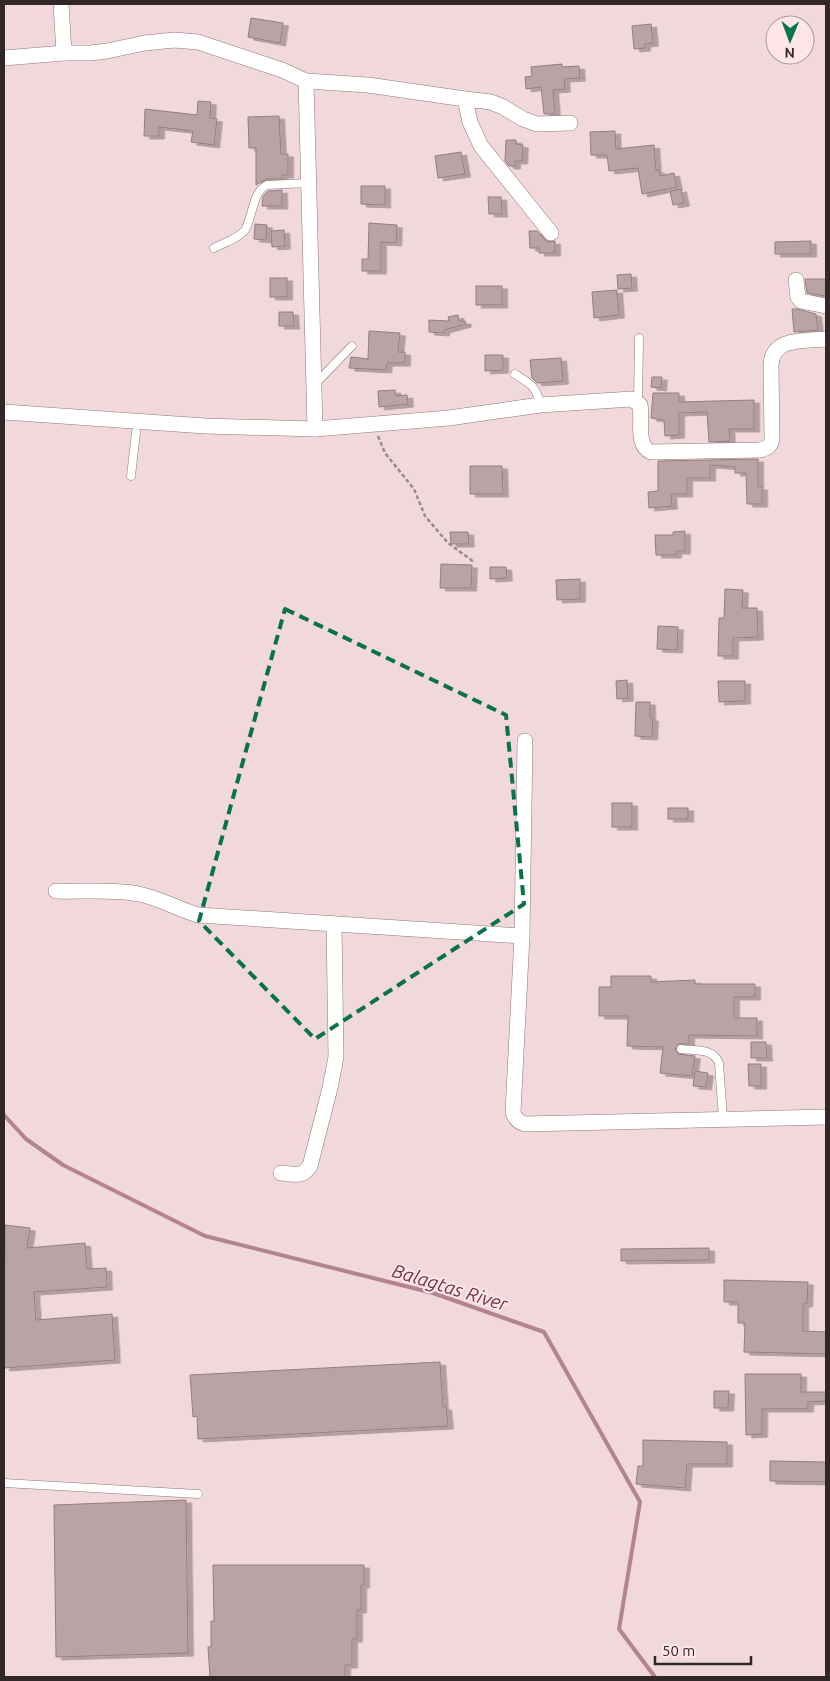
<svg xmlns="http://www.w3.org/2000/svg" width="830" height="1681" font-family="Ubuntu,sans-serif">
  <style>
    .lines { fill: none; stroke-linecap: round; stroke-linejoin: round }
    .stream { stroke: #b2848b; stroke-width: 4 }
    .building { fill: #baa3a5; stroke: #947d80; filter: url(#shadow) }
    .lane-casing { stroke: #8d777a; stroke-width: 9 }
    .street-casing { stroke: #8d777a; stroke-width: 16 }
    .path { stroke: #9b898b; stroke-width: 2.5; stroke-dasharray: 4 2.5; stroke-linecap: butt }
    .lane { stroke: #fff; stroke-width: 8 }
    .street { stroke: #fff; stroke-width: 15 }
    .marked { fill: none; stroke: #0a7249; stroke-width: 4; stroke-dasharray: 10 6; stroke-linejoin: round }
    .labels { text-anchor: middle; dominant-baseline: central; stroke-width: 4; stroke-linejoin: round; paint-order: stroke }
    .water-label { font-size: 19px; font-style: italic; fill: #723541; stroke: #fee5e8 }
  </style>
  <defs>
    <filter id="shadow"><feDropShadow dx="5.5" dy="3" stdDeviation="0" flood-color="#0004"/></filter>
  </defs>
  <rect width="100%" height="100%" fill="#f1d8db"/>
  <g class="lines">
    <polyline class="stream" points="4,1115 26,1139 63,1165 205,1236 433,1293 544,1332 640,1502 619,1629 655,1677"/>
  </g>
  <g class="building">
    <polygon points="251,18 283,23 280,43 248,37"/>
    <polygon points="651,24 653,43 645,44 645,48 634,49 632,26"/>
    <polygon points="562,64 562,67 579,66 580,78 564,79 565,89 553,90 555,114 544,114 541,87 526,89 525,77 532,76 531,67"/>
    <polygon points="198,101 211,102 210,118 217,119 214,145 191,142 193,131 159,127 159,136 144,136 145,109 197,115"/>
    <polygon points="279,116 281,154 288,154 288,175 282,175 282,179 266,179 256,185 256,148 249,148 248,117"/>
    <polygon points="615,131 616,149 654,145 656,170 659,170 660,176 674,173 677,187 642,194 638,168 609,171 607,155 591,155 590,132"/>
    <polygon points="506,140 516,140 516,144 523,145 522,161 515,161 515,166 509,166 505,161"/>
    <polygon points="461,152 465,174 438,178 435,156"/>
    <polygon points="361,186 385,186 385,205 361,204"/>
    <polygon points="681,189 684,203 673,205 670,191"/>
    <polygon points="282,190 282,206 262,206 263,197 266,193 269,191"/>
    <polygon points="488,197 501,197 502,214 489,214"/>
    <polygon points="369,223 397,225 396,243 381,242 381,271 362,271 362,259 368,259"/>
    <polygon points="255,224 267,225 266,240 254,239"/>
    <polygon points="284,230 285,246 272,247 271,231"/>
    <polygon points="529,231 537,231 547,242 555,241 555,253 539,253 539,248 530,248"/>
    <polygon points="811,241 811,254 775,254 775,242"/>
    <polygon points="631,274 632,288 618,289 617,275"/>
    <rect x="270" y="278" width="17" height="19"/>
    <polygon points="805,279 826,279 826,296 807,293"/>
    <rect x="476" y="286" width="26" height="19"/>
    <polygon points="617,290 619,315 594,318 592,292"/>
    <polygon points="792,309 797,309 816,314 818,330 794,332"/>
    <polygon points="279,312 293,312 294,326 279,326"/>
    <polygon points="458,315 459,321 465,321 466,324 444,330 444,333 429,332 429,320 449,321 448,317"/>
    <polygon points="369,331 400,333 398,352 405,352 405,363 387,363 386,370 349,368 351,357 368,359"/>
    <polygon points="485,355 503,355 503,370 485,371"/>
    <polygon points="561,358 563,381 537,383 532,378 530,360"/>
    <polygon points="652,377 662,377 661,388 651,387"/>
    <polygon points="395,390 396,396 407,395 408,404 379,407 378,391"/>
    <polygon points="653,393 679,393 679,402 754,400 754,429 729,429 730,441 709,442 707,412 679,413 679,435 665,436 664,420 651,418"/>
    <polygon points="758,459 758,487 762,487 762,504 747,504 746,473 735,473 735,467 710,465 710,478 687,478 687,494 671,494 672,506 649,508 648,492 658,491 658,461"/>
    <polygon points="470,466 502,466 503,494 470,494"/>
    <polygon points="685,531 685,551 676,551 676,555 656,555 655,535 673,535 673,532"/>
    <polygon points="450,532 468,532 469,544 451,544"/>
    <polygon points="441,564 472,565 471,588 440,588"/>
    <polygon points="490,567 506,567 507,578 490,579"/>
    <polygon points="580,579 580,599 557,600 556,580"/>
    <polygon points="725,589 743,590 742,608 757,608 758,637 733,638 733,656 718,656 719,618 724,618"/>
    <polygon points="658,626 678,627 677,650 657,649"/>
    <polygon points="627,680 628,698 617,699 616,681"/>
    <polygon points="718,681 745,681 745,701 719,702"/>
    <polygon points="636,702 650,702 650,718 653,718 652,737 635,736"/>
    <rect x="612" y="803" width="20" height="24"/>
    <rect x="668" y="808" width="20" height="11"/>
    <polygon points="611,976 651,976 651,982 695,980 695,984 755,984 755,997 734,997 734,1018 757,1018 757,1036 689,1035 689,1044 679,1044 675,1049 678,1054 695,1056 692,1076 660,1073 663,1047 627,1046 628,1016 599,1016 599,987 611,987"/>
    <polygon points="751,1042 766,1042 767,1058 751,1058"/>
    <polygon points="748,1064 761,1064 761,1086 749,1086"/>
    <polygon points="695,1071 708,1073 706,1087 693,1086"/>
    <polygon points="5,1225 30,1228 27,1248 85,1243 87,1269 106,1268 107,1287 34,1292 36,1320 112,1314 115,1360 4,1368"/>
    <polygon points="709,1248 709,1260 621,1261 621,1249"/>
    <polygon points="724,1280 808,1282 807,1304 803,1304 803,1331 826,1332 826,1354 744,1352 745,1323 738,1323 738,1302 724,1302"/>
    <polygon points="440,1362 443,1407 446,1407 448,1426 198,1439 197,1416 193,1417 190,1375"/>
    <polygon points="745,1374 801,1374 801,1392 826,1392 826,1401 808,1402 808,1409 762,1409 762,1434 746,1435"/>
    <polygon points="714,1391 729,1391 728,1408 714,1408"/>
    <polygon points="643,1440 727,1442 727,1464 687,1464 685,1488 636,1484 638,1466 643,1466"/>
    <polygon points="770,1461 826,1462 826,1482 770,1481"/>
    <polygon points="186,1500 188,1653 56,1657 54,1505"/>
    <polygon points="213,1565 364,1565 364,1585 361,1585 361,1610 357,1610 357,1639 352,1639 352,1665 345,1665 345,1677 210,1677 208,1647 211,1647 211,1621 214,1621"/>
  </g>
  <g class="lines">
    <g class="lane-casing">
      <g id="lane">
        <path d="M 214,248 C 223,243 238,239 245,230 C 253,217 252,192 267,185 L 308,183"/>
        <path d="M 515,374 C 531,384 537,387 540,405"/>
        <polyline points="316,383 352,346"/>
        <polyline points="638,401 639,338"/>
        <polyline points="131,476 136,432"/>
        <path d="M 681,1049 C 696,1051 713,1048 719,1063 L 723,1119"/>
        <polyline points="4,1483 198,1494"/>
      </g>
    </g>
    <g class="street-casing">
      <g id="street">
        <polyline points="61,4 64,53"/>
        <polyline points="4,58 64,53 91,53 107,51 145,43 174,40 198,42 282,70 306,81 315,429"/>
        <polyline points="306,81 368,85 465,99 470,122 481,146 551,233"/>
        <polyline points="465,99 491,102 503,107 523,119 537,124 570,123"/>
        <polyline points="796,280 798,297 801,301 826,306"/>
        <path d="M 4,412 L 205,426 L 315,429 L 449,418 L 540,405 L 632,399 L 640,405 C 643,418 635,446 651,452 L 760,450 C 767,448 770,447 772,440 L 771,365 C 772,337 805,341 826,339"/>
        <path d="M 56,891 C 83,892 112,889 139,894 C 159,898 178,909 198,915 L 522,936 L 513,1112 C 515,1119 518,1122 525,1124 L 826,1117"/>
        <polyline points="522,936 525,741"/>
        <path d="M 281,1173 C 294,1174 302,1178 310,1166 L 330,1088 L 336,1057 L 334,924"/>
      </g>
    </g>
    <polyline class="path" points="378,436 385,453 414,489 425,516 448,543 474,562"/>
    <use href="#lane" class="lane"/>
    <use href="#street" class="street"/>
  </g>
  <path class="marked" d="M 285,609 L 506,715 L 524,904 L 315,1039 L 199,921 Z"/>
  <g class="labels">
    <g class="water-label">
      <text transform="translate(450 1287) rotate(17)">Balagtas River</text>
    </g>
  </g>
  <rect width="830" height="1681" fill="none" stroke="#312729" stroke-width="10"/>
  <g transform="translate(790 40) rotate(181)"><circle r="24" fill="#fee5e8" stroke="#ac999c"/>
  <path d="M0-4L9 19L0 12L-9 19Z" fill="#0a7249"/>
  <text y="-8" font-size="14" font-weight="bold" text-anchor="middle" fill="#312729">N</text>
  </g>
  <path d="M655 1656v8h96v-8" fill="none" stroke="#312729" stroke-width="2.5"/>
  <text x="662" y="1656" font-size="15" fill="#312729" stroke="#fee5e8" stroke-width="4" paint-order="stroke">50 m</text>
</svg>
